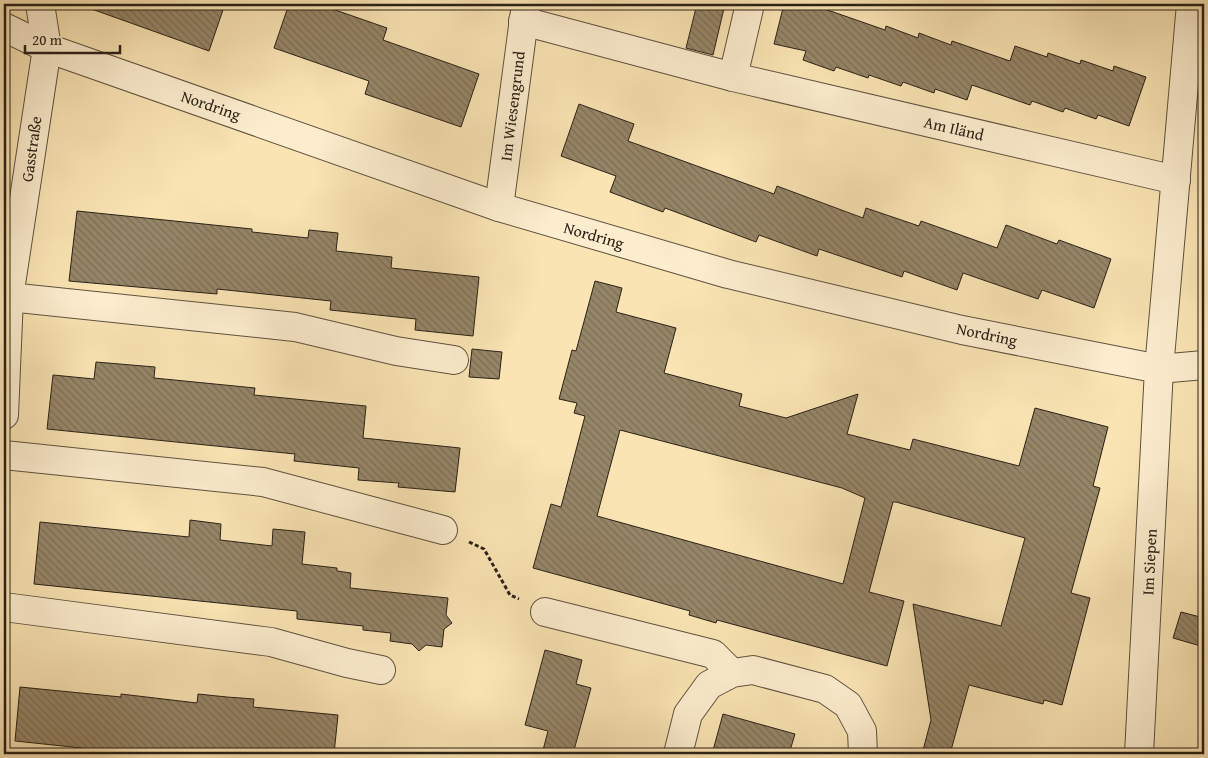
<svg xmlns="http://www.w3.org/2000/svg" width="1208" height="758" font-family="'Gentium Book Plus',serif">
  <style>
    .building { fill: url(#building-back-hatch); stroke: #2a2116; fill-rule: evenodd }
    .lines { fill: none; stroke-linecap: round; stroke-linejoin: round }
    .minor-casing { stroke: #5e523e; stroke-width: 30 }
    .path { stroke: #2a2116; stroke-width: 3; stroke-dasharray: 4 2.5; stroke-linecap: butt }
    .minor { stroke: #fcedce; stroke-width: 28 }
    .labels { text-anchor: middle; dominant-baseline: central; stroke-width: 5; stroke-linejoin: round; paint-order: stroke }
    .street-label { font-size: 16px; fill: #2a2116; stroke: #fcedce }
  </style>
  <defs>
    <pattern id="building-back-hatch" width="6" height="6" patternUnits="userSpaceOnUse" patternTransform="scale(1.25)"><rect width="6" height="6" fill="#968668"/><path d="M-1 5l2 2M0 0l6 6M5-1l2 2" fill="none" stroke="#7b6d55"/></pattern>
  </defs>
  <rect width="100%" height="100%" fill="#fae4b4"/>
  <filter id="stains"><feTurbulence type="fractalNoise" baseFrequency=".004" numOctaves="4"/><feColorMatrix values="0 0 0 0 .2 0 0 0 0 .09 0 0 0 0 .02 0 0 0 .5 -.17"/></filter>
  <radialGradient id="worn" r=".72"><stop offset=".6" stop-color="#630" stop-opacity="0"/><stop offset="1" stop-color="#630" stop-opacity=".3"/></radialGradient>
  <g class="building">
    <polygon points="87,4 225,4 209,51 86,7"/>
    <polygon points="289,4 318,4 387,28 383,40 479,74 461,127 365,94 369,81 274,48"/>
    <polygon points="697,4 725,4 713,55 686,48"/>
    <polygon points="784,4 803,4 819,7 885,30 886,26 918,38 919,33 951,45 952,41 1010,61 1015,46 1047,57 1048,53 1080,64 1081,60 1113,71 1114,66 1146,77 1129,126 1098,115 1096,119 1065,108 1063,112 1032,101 1030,105 972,85 967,100 935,89 934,93 903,82 901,86 869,75 868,78 836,67 834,71 803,60 806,51 774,44"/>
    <polygon points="579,104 634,124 628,141 774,194 777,186 863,218 866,208 919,226 921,221 997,248 1006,225 1057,244 1059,240 1111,259 1094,308 1042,290 1038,299 963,273 957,290 904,271 902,277 819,249 817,256 759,235 756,242 665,208 663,212 610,192 616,176 561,156"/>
    <polygon points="77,211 252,229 252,232 308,238 309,230 338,233 336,251 392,257 391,268 479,277 473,336 415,330 416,319 330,310 331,301 217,289 217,294 69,281"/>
    <path d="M 595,281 L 622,288 L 616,312 L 676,328 L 664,373 L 742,394 L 739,406 L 786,418 L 858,394 L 847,434 L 910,450 L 913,439 L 1019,466 L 1035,408 L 1108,427 L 1093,486 L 1100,488 L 1071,593 L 1090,598 L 1062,705 L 1044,700 L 1043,704 L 969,685 L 950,754 L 922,754 L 931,720 L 913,604 L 1001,626 L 1025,538 L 896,502 L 893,502 L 869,592 L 904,601 L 887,666 L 717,620 L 716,623 L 689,615 L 690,611 L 533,568 L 551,504 L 561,507 L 585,416 L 574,413 L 577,403 L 559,399 L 572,350 L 576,351 ZM 620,430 L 842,488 L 865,498 L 843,584 L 597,516 Z"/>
    <polygon points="472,349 502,352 499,379 469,377"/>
    <polygon points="96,362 155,367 154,378 255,388 254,395 366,406 363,438 460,448 455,492 398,487 399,483 358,480 359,468 294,461 295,454 47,429 53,375 94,379"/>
    <polygon points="190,520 221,524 220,540 272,546 273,529 305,532 302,564 337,568 337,571 351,573 350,588 448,598 446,615 452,623 444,629 442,647 426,645 419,651 412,644 390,641 391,633 363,630 363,626 297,619 297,611 34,584 40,522 189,537"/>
    <polygon points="1181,612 1204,618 1204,647 1173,638"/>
    <polygon points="545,650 582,660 576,684 591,688 573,754 542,754 548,731 525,725"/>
    <polygon points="20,687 121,697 121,694 197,703 198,694 227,697 254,699 253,707 338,715 334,754 139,754 15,741"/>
    <polygon points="723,714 795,734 789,754 712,754"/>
  </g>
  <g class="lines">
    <g class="minor-casing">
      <g id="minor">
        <polyline points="523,21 733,77 1176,180"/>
        <polyline points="4,27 47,48 499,207 728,274 962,330 1159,369 1204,365"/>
        <polyline points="733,77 750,4"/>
        <polyline points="499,207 526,4"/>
        <polyline points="9,297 295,327 396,351 454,360"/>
        <polyline points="4,415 9,297 47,48 40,4"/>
        <polyline points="4,455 263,482 443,530"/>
        <polyline points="4,607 271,642 347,663 381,670"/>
        <polyline points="545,612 713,654 732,673"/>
        <polyline points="678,754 688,714 709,685 732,673 753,670 825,689 848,705 862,731 863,754"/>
        <polyline points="1139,754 1159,369 1191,4"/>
      </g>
    </g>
    <polyline class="path" points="469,542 484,549 510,595 519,599"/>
    <use href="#minor" class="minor"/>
  </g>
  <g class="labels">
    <g class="street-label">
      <text transform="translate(211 105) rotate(19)">Nordring</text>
      <text transform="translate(512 106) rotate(-83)">Im Wiesengrund</text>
      <text transform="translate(954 128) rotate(13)">Am Iländ</text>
      <text transform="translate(31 149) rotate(-82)">Gasstraße</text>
      <text transform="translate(594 235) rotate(16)">Nordring</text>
      <text transform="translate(987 334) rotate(12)">Nordring</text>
      <text transform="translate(1149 562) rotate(-87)">Im Siepen</text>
    </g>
  </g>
  <rect width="1208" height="758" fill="none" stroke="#fae4b4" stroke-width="20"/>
  <rect x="5" y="5" width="1198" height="748" fill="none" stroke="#2a2116" stroke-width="2.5"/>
  <rect x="10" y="10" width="1188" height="738" fill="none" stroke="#2a2116"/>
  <path d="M25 45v8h95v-8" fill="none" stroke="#2a2116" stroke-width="2.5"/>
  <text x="32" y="45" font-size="15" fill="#2a2116" stroke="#fcedce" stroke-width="4" paint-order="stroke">20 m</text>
  <rect width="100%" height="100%" filter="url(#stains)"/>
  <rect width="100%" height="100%" fill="url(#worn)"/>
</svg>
